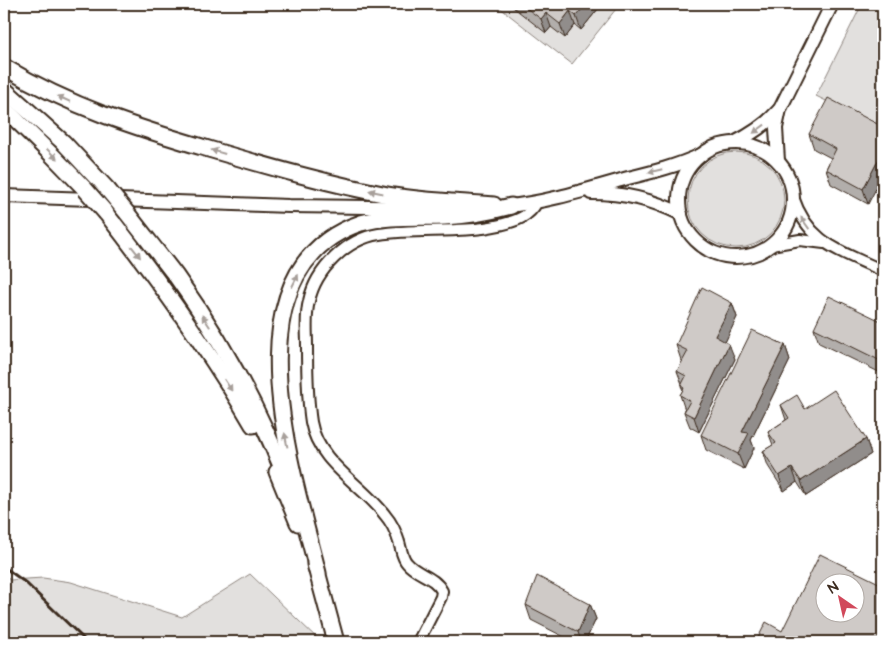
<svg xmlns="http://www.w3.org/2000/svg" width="887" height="646" font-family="'Architects Daughter',sans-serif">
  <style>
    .green { fill: #e2e0de; stroke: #8e857e }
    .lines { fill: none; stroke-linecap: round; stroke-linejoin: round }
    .minor-casing { stroke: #3b2a1e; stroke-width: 14 }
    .major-casing { stroke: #3b2a1e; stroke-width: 16 }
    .highway-casing { stroke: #3b2a1e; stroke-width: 19 }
    .minor { stroke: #fff; stroke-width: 10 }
    .major { stroke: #fff; stroke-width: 12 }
    .highway { stroke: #fff; stroke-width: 15 }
    .rail { stroke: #3b2a1e; stroke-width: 3 }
    .highway-bridge-casing { stroke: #3b2a1e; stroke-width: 19; stroke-linecap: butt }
    .highway-bridge { stroke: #fff; stroke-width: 15 }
    .wall { fill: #b2aeab; stroke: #3b2a1e }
    .shaded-wall { fill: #918d8b; stroke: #3b2a1e }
    .building { fill: #cfcac7; stroke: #3b2a1e; fill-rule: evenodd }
    .oneway { fill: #a79f9a }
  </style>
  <rect width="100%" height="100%" fill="#fff"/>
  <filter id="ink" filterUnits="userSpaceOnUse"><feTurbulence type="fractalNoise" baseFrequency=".02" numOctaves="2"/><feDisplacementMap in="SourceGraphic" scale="10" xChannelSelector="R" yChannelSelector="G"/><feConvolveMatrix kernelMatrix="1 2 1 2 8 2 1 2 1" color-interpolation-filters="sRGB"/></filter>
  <g filter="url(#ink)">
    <g class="green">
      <polygon points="495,4 620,4 572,64"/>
      <polygon points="862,4 883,4 883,110 875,125 816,96"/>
      <circle cx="736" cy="200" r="48"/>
      <polygon points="250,574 321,642 4,642 4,575 10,580 43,578 71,582 182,617"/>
    </g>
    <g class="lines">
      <g class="minor-casing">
        <g id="minor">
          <path d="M 793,197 C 809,245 842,251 883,271"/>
          <polyline points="771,245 800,240 824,243"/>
          <path d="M 418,642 L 441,597 L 442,591 C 434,576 417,575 407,563 C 402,558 401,548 399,542 C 396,532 392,523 385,515 C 362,484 318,463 311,422 C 307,397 307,371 307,346 C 307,331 305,316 309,301 C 316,269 347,239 379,234 C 419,228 461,234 500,225 C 516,221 529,217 537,202"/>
        </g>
      </g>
      <g class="major-casing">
        <g id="major">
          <path d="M 734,143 C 752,134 767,124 780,109"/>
          <circle cx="736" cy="200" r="57"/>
          <polyline points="778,161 776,128 780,109 832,4"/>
          <path d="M 591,193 C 623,193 652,199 681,214"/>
          <polyline points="4,196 289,206 449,208"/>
          <path d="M 501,207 C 545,203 586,190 628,178 C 653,172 677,166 701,155"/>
        </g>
      </g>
      <g class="highway-casing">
        <g id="highway">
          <path d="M 4,67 C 71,107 137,128 212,150 C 270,167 329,184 388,195 C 423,201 459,202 494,205"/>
          <polyline points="4,89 63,142 108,190"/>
          <polyline points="4,108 52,155 85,189"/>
          <path d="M 106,213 C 159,281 210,351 253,425"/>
          <path d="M 127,213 C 143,234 160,255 176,276 C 221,339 259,409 287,481"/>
          <polyline points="277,472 298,523"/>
          <polyline points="315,564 336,642"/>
          <path d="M 318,573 C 294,475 223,269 361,223 C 388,215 417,218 444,217 C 467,216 489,212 511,206"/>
        </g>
      </g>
      <use href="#minor" class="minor"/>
      <use href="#major" class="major"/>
      <use href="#highway" class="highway"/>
      <polyline class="rail" points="4,567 26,583 87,642"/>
      <g class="highway-bridge-casing">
        <g id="highway-bridge">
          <polyline points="85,189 106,213"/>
          <polyline points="108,190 127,213"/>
        </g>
      </g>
      <use href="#highway-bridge" class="highway-bridge"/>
    </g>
    <g class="wall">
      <polygon points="509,4 602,4 581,30 575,25 565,38 551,27 546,33"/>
      <polygon points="883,127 868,204 831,184 826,169 831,158 814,149 809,134"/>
      <polygon points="732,303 737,317 725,342 735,359 699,432 690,427 684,412 685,410 680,395 683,390 681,386 682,384 677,371 683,361 681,360 676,345"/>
      <polygon points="883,322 883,374 819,343 814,328"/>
      <polygon points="785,345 790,360 751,440 754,448 744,469 706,450 701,435"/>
      <polygon points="781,405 805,409 866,439 871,454 806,496 797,482 784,491 768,466 763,451 773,445 768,432 786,420"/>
      <polygon points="590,604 596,619 585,642 574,642 531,620 526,605"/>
    </g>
    <g class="shaded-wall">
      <polygon points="586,4 602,4 581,30 576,16"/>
      <polygon points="570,11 575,25 565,38 560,24"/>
      <polygon points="546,13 551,27 546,33 541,19"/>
      <polygon points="883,151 883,175 868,204 863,189"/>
      <polygon points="732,303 737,317 721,351 715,336"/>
      <polygon points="729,344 735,359 699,432 694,417"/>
      <polygon points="785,345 790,360 751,440 754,448 744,469 738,454 742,432"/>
      <polygon points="866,439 871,454 806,496 801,481"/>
      <polygon points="792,468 797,482 784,491 779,476"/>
      <polygon points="590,604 596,619 585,642 581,642 578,632"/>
    </g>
    <g class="building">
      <polygon points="521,4 586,4 576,16 570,11 560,24 546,13 541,19"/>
      <polygon points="828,98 883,127 883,151 863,189 826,169 836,149 809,134"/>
      <polygon points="883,197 883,203 881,202"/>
      <polygon points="702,287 732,303 715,336 729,344 694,417 684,412 690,401 680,395 684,388 681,386 686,376 677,371 688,351 676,345"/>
      <polygon points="829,296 883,322 883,362 814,328"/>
      <polygon points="752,330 785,345 742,432 749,433 738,454 701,435"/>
      <polygon points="834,390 866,439 801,481 792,468 779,476 763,451 776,443 768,432 789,418 781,405 797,395 805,409"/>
      <path d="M 820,554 L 883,585 L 883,642 L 756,642 L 766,622 L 782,631 ZM 824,584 L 854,584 L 854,614 L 824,614 Z"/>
      <polygon points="537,576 590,604 578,632 526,605"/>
    </g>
    <defs><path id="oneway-solid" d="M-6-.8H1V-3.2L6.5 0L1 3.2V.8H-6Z" transform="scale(1.25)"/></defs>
    <g class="oneway">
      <use href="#oneway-solid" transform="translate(64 99) rotate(-155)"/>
      <use href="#oneway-solid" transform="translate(759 129) rotate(144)"/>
      <use href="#oneway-solid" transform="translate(218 152) rotate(-164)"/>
      <use href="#oneway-solid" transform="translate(52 154) rotate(45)"/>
      <use href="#oneway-solid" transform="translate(655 171) rotate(166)"/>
      <use href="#oneway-solid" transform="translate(376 192) rotate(-168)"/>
      <use href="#oneway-solid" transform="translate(805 223) rotate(-125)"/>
      <use href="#oneway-solid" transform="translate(136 252) rotate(52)"/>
      <use href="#oneway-solid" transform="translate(295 281) rotate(-63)"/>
      <use href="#oneway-solid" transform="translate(206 321) rotate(-123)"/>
      <use href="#oneway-solid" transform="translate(228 385) rotate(57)"/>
      <use href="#oneway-solid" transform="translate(286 440) rotate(-101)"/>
    </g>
  </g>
  <rect width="887" height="646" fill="none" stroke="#fff" stroke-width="20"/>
  <rect x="10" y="10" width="867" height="626" fill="none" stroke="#3b2a1e" stroke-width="2" filter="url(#ink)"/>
  <g transform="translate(840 598) rotate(326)"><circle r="24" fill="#ffffff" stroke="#b1aaa5"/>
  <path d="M0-4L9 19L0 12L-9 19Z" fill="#d1495b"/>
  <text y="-8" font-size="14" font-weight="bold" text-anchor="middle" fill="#3b2a1e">N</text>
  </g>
</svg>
